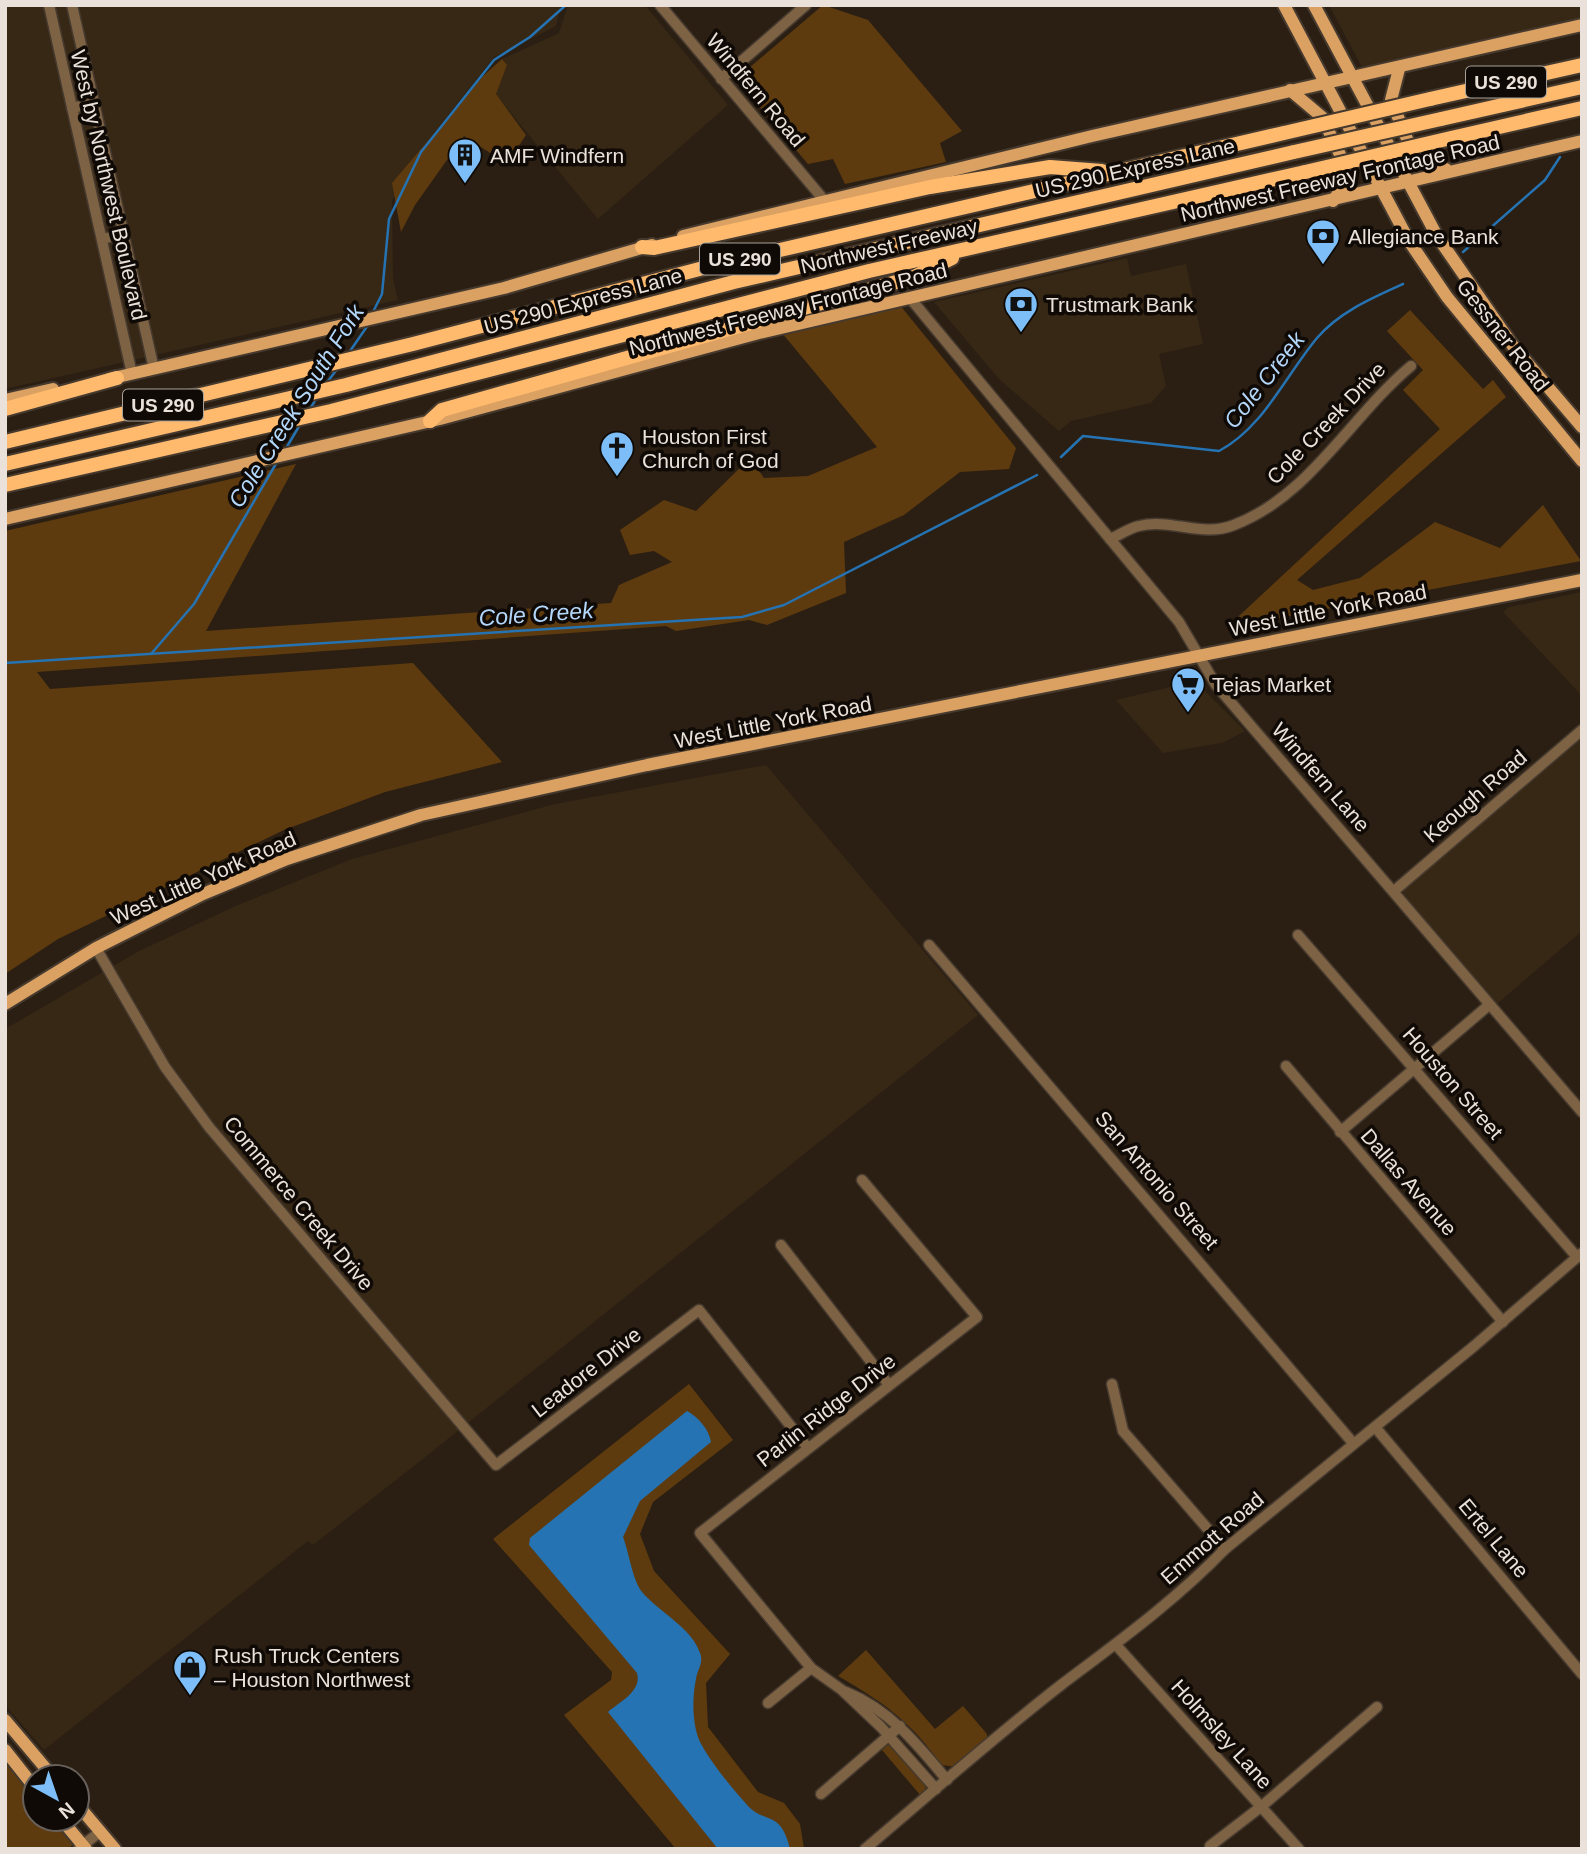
<svg xmlns="http://www.w3.org/2000/svg" width="1587" height="1854" font-family="Arial,sans-serif">
  <style>
    .built { fill: #372715 }
    .green { fill: #5e3b0f }
    .water { fill: #2573b2 }
    .lines { fill: none; stroke-linecap: round; stroke-linejoin: round }
    .stream { stroke: #2573b2; stroke-width: 2.5 }
    .minor-casing { stroke: #463a2f; stroke-width: 13 }
    .major-casing { stroke: #463a2f; stroke-width: 16 }
    .highway-casing { stroke: #463a2f; stroke-width: 18 }
    .minor { stroke: #7d6244; stroke-width: 10 }
    .major { stroke: #daa162; stroke-width: 12 }
    .highway { stroke: #ffba6d; stroke-width: 14 }
    .highway-bridge-casing { stroke: #463a2f; stroke-width: 18; stroke-linecap: butt }
    .highway-bridge { stroke: #ffba6d; stroke-width: 14 }
    .labels { text-anchor: middle; dominant-baseline: central; stroke-width: 7; stroke-linejoin: round; paint-order: stroke }
    .shield { fill: #0f0a06; stroke: #a8a19a; stroke-width: 2 }
    .shield-label { font-size: 19px; font-weight: bold; fill: #eae2da }
    .street-label { font-size: 21px; fill: #eae2da; stroke: #0f0a06 }
    .poi-label { font-size: 21px; fill: #eae2da; stroke: #0f0a06; text-anchor: start }
    .water-label { font-size: 23px; font-style: italic; fill: #b3d7fa; stroke: #0f0a06 }
  </style>
  <rect width="100%" height="100%" fill="#2b1f13"/>
  <g class="built">
    <polygon points="5,5 561,5 556,26 494,57 415,157 392,201 393,278 398,300 5,389"/>
    <polygon points="568,5 645,5 728,105 598,219 495,94 507,65 502,59 559,33"/>
    <polygon points="1329,5 1582,5 1582,33 1365,73"/>
    <polygon points="1127,258 1131,276 1186,264 1203,344 1159,354 1166,386 1151,403 1071,421 1059,431 999,379 934,302"/>
    <polygon points="1582,592 1582,696 1503,612 1509,607"/>
    <polygon points="1195,681 1245,731 1222,743 1163,753 1116,700"/>
    <polygon points="1582,734 1582,931 1497,1004 1404,896 1403,886"/>
    <polygon points="766,765 978,1015 419,1462 313,1545 308,1541 44,1750 5,1705 5,1029 139,951 238,905 352,859 555,804"/>
  </g>
  <g class="green">
    <polygon points="823,5 868,20 962,131 940,143 946,162 845,184 833,159 808,164 736,79"/>
    <polygon points="502,59 507,65 496,94 526,135 507,164 464,136 415,205 401,232 392,183 483,76"/>
    <polygon points="899,304 1016,448 1009,469 960,472 904,515 844,542 846,593 767,625 749,620 676,631 666,626 37,672 50,689 413,663 502,762 385,792 284,830 58,939 5,974 5,531 296,464 206,631 611,603 619,585 672,562 654,551 630,555 620,530 664,500 696,511 750,458 764,478 808,476 877,447 782,333"/>
    <polygon points="1410,310 1483,389 1493,380 1506,397 1297,580 1313,590 1360,578 1435,522 1500,548 1543,505 1581,561 1226,628 1440,429 1403,390 1423,370 1387,331"/>
    <polygon points="689,1384 733,1440 653,1502 640,1534 654,1571 730,1654 706,1683 708,1727 758,1792 784,1803 800,1824 804,1849 676,1849 564,1715 611,1680 612,1672 493,1539"/>
    <path d="M 866,1650 L 935,1729 L 963,1706 L 987,1734 L 987,1747 L 957,1767 L 942,1765 C 909,1720 886,1704 838,1676 Z"/>
    <polygon points="887,1745 896,1746 926,1782 925,1795 921,1796 882,1750"/>
    <polygon points="5,1763 35,1797 35,1819 54,1819 75,1843 68,1849 5,1849"/>
  </g>
  <path class="water" d="M 687,1411 C 698,1417 709,1429 711,1442 L 640,1501 L 623,1537 C 629,1552 632,1579 642,1592 C 659,1612 692,1628 700,1653 C 704,1663 697,1670 696,1679 C 692,1698 692,1724 700,1742 C 711,1763 732,1788 748,1806 C 765,1824 781,1810 790,1849 L 718,1849 L 608,1712 C 621,1701 642,1691 637,1673 L 529,1545 L 530,1538 Z"/>
  <g class="lines">
    <g class="stream">
      <polyline points="1463,252 1545,180 1560,157"/>
      <polyline points="373,312 382,294 389,219 421,152 494,60 530,37 566,5"/>
      <polyline points="348,354 368,325"/>
      <polyline points="325,385 338,368"/>
      <polyline points="308,412 318,396"/>
      <polyline points="285,450 301,423"/>
      <path d="M 1061,457 L 1083,436 L 1219,451 C 1263,428 1286,375 1317,338 C 1339,312 1372,298 1403,284"/>
      <polyline points="151,654 194,604 277,462"/>
      <polyline points="5,663 742,617 784,605 1037,475"/>
    </g>
    <g class="minor-casing">
      <g id="minor">
        <polyline points="49,5 132,374"/>
        <polyline points="72,5 154,369"/>
        <polyline points="660,5 824,200"/>
        <polyline points="721,79 806,5"/>
        <polyline points="72,108 94,103"/>
        <polyline points="102,239 123,234"/>
        <polyline points="910,298 1179,622 1216,685 1582,1112"/>
        <path d="M 1110,539 C 1120,535 1129,528 1139,526 C 1171,518 1202,538 1234,525 C 1310,496 1351,416 1411,366"/>
        <polyline points="1394,891 1582,730"/>
        <polyline points="1298,935 1577,1257"/>
        <polyline points="929,945 1353,1443"/>
        <polyline points="96,948 165,1067 209,1127 496,1465 699,1310 808,1448"/>
        <polyline points="1286,1066 1503,1322"/>
        <polyline points="1340,1132 1489,1005"/>
        <polyline points="862,1180 977,1317 700,1533 811,1668 842,1690 881,1727 936,1789"/>
        <polyline points="781,1245 889,1385"/>
        <polyline points="1112,1384 1123,1431 1225,1549"/>
        <polyline points="1375,1427 1582,1674"/>
        <polyline points="1116,1645 1299,1849"/>
        <path d="M 846,1692 C 890,1710 918,1745 947,1780"/>
        <polyline points="768,1703 811,1668"/>
        <polyline points="821,1794 900,1726"/>
        <polyline points="1210,1846 1262,1806 1377,1707"/>
        <polyline points="79,1848 100,1832"/>
        <path d="M 865,1849 C 930,1794 994,1737 1061,1685 C 1118,1642 1176,1600 1225,1549 L 1473,1347 L 1582,1253"/>
      </g>
    </g>
    <g class="major-casing">
      <g id="major">
        <polyline points="1284,5 1409,241 1447,297 1582,461"/>
        <polyline points="1314,5 1437,236 1513,346 1582,427"/>
        <polyline points="1399,69 1391,100 1414,156 1422,163 1446,169"/>
        <polyline points="1290,90 1322,117 1344,163 1345,183 1333,201"/>
        <polyline points="683,236 1092,136 1582,25"/>
        <polyline points="109,379 504,288 652,245"/>
        <polyline points="5,400 53,389"/>
        <polyline points="5,519 440,419 759,333 1582,141"/>
        <polyline points="5,1004 96,948 203,894 287,859 421,815 647,765 1582,580"/>
        <polyline points="5,1720 53,1777"/>
        <polyline points="5,1750 35,1788"/>
        <polyline points="77,1804 115,1849"/>
        <polyline points="61,1819 86,1849"/>
      </g>
    </g>
    <g class="highway-casing">
      <g id="highway">
        <polyline points="1430,99 1582,65"/>
        <polyline points="1441,119 1582,87"/>
        <polyline points="1451,138 1582,108"/>
        <polyline points="642,247 654,248 930,187 1050,167 1102,171"/>
        <polyline points="5,409 117,378"/>
        <polyline points="430,421 442,410 914,277 952,258"/>
        <polyline points="5,442 413,344 711,266 1284,133"/>
        <polyline points="5,464 346,385 734,282 1294,152"/>
        <polyline points="5,485 331,411 869,271 1305,172"/>
      </g>
    </g>
    <use href="#minor" class="minor"/>
    <use href="#major" class="major"/>
    <use href="#highway" class="highway"/>
    <g class="highway-bridge-casing">
      <g id="highway-bridge">
        <polyline points="1284,133 1430,99"/>
        <polyline points="1294,152 1441,119"/>
        <polyline points="1305,172 1451,138"/>
      </g>
    </g>
    <use href="#highway-bridge" class="highway-bridge"/>
  </g>
  <defs>
    <g id="building-pin" transform="scale(1.75)"><path d="M0 17L-7.5 6A9.5 9.5 0 1 1 7.5 6Z" fill="#7dbef9" stroke="#0f0a06"/><path d="M-4-6H4V6H1V3H-1V6H-4ZM-2.5-4.3h1.7v1.8h-1.7ZM.8-4.3h1.7v1.8H.8ZM-2.5-1h1.7V.8h-1.7ZM.8-1h1.7V.8H.8Z" fill="#111"/></g>
    <g id="bank-pin" transform="scale(1.75)"><path d="M0 17L-7.5 6A9.5 9.5 0 1 1 7.5 6Z" fill="#7dbef9" stroke="#0f0a06"/><path d="M-6-4H6V4H-6ZM0-2.3a2.3 2.3 0 1 0 0 4.6a2.3 2.3 0 1 0 0-4.6Z" fill="#111"/></g>
    <g id="church-pin" transform="scale(1.75)"><path d="M0 17L-7.5 6A9.5 9.5 0 1 1 7.5 6Z" fill="#7dbef9" stroke="#0f0a06"/><path d="M-1.2-6h2.4v3.5h3.3v2.4h-3.3V6h-2.4V-.1h-3.3v-2.4h3.3Z" fill="#111"/></g>
    <g id="supermarket-pin" transform="scale(1.75)"><path d="M0 17L-7.5 6A9.5 9.5 0 1 1 7.5 6Z" fill="#7dbef9" stroke="#0f0a06"/><path d="M-6-5.5h2.5l.6 2H6L4.5 2H-2.5L-4.4-4H-6ZM-1.5 3.2a1.3 1.3 0 1 0 .1 0ZM3 3.2a1.3 1.3 0 1 0 .1 0Z" fill="#111"/></g>
    <g id="shop-pin" transform="scale(1.75)"><path d="M0 17L-7.5 6A9.5 9.5 0 1 1 7.5 6Z" fill="#7dbef9" stroke="#0f0a06"/><path d="M-5-2.5h2.3a2.7 3.5 0 0 1 5.4 0H5L5.5 6h-11ZM-1.5-2.5h3a1.5 2.3 0 0 0-3 0Z" fill="#111"/></g>
  </defs>
  <g fill-rule="evenodd">
    <use href="#building-pin" x="465" y="155"/>
    <use href="#bank-pin" x="1323" y="236"/>
    <use href="#bank-pin" x="1021" y="304"/>
    <use href="#church-pin" x="617" y="448"/>
    <use href="#supermarket-pin" x="1188" y="684"/>
    <use href="#shop-pin" x="190" y="1667"/>
  </g>
  <g class="labels">
    <g class="shield">
      <rect x="1466" y="66.5" width="80" height="31" rx="5"/>
      <rect x="700" y="243.5" width="80" height="31" rx="5"/>
      <rect x="123" y="389.5" width="80" height="31" rx="5"/>
    </g>
    <g class="shield-label">
      <text x="1506" y="82">US 290</text>
      <text x="740" y="259">US 290</text>
      <text x="163" y="405">US 290</text>
    </g>
    <g class="street-label">
      <text transform="translate(756 90) rotate(50)">Windfern Road</text>
      <text transform="translate(1135 168) rotate(-13)">US 290 Express Lane</text>
      <text transform="translate(1340 178) rotate(-13)">Northwest Freeway Frontage Road</text>
      <text transform="translate(109 185) rotate(77)">West by Northwest Boulevard</text>
      <text transform="translate(889 246) rotate(-13)">Northwest Freeway</text>
      <text transform="translate(583 301) rotate(-15)">US 290 Express Lane</text>
      <text transform="translate(788 309) rotate(-14)">Northwest Freeway Frontage Road</text>
      <text transform="translate(1503 335) rotate(52)">Gessner Road</text>
      <text transform="translate(1326 423) rotate(-46)">Cole Creek Drive</text>
      <text transform="translate(1328 610) rotate(-11)">West Little York Road</text>
      <text transform="translate(773 722) rotate(-11)">West Little York Road</text>
      <text transform="translate(1321 777) rotate(49)">Windfern Lane</text>
      <text transform="translate(1475 796) rotate(-41)">Keough Road</text>
      <text transform="translate(203 878) rotate(-24)">West Little York Road</text>
      <text transform="translate(1453 1083) rotate(49)">Houston Street</text>
      <text transform="translate(1157 1180) rotate(49)">San Antonio Street</text>
      <text transform="translate(1409 1182) rotate(49)">Dallas Avenue</text>
      <text transform="translate(299 1203) rotate(50)">Commerce Creek Drive</text>
      <text transform="translate(586 1372) rotate(-38)">Leadore Drive</text>
      <text transform="translate(826 1410) rotate(-38)">Parlin Ridge Drive</text>
      <text transform="translate(1212 1538) rotate(-41)">Emmott Road</text>
      <text transform="translate(1494 1538) rotate(50)">Ertel Lane</text>
      <text transform="translate(1222 1734) rotate(48)">Holmsley Lane</text>
    </g>
    <g class="poi-label">
      <text x="490" y="155">AMF Windfern</text>
      <text x="1348" y="236">Allegiance Bank</text>
      <text x="1046" y="304">Trustmark Bank</text>
      <text x="642" y="436">Houston First<tspan x="642" dy="24">Church of God</tspan></text>
      <text x="1212" y="684">Tejas Market</text>
      <text x="214" y="1655">Rush Truck Centers<tspan x="214" dy="24">– Houston Northwest</tspan></text>
    </g>
    <g class="water-label">
      <text transform="translate(1264 380) rotate(-52)">Cole Creek</text>
      <text transform="translate(296 406) rotate(-58)">Cole Creek South Fork</text>
      <text transform="translate(536 614) rotate(-4)">Cole Creek</text>
    </g>
  </g>
  <rect width="1587" height="1854" fill="none" stroke="#eae2da" stroke-width="14"/>
  <g transform="translate(56 1798) rotate(140)"><circle r="33" fill="#0f0a06" stroke="#67605b" stroke-width="2"/>
  <path d="M0-5L12 26L0 18L-12 26Z" fill="#7dbef9"/>
  <text y="-10" font-size="19" font-weight="bold" text-anchor="middle" fill="#eae2da">N</text>
  </g>
</svg>
